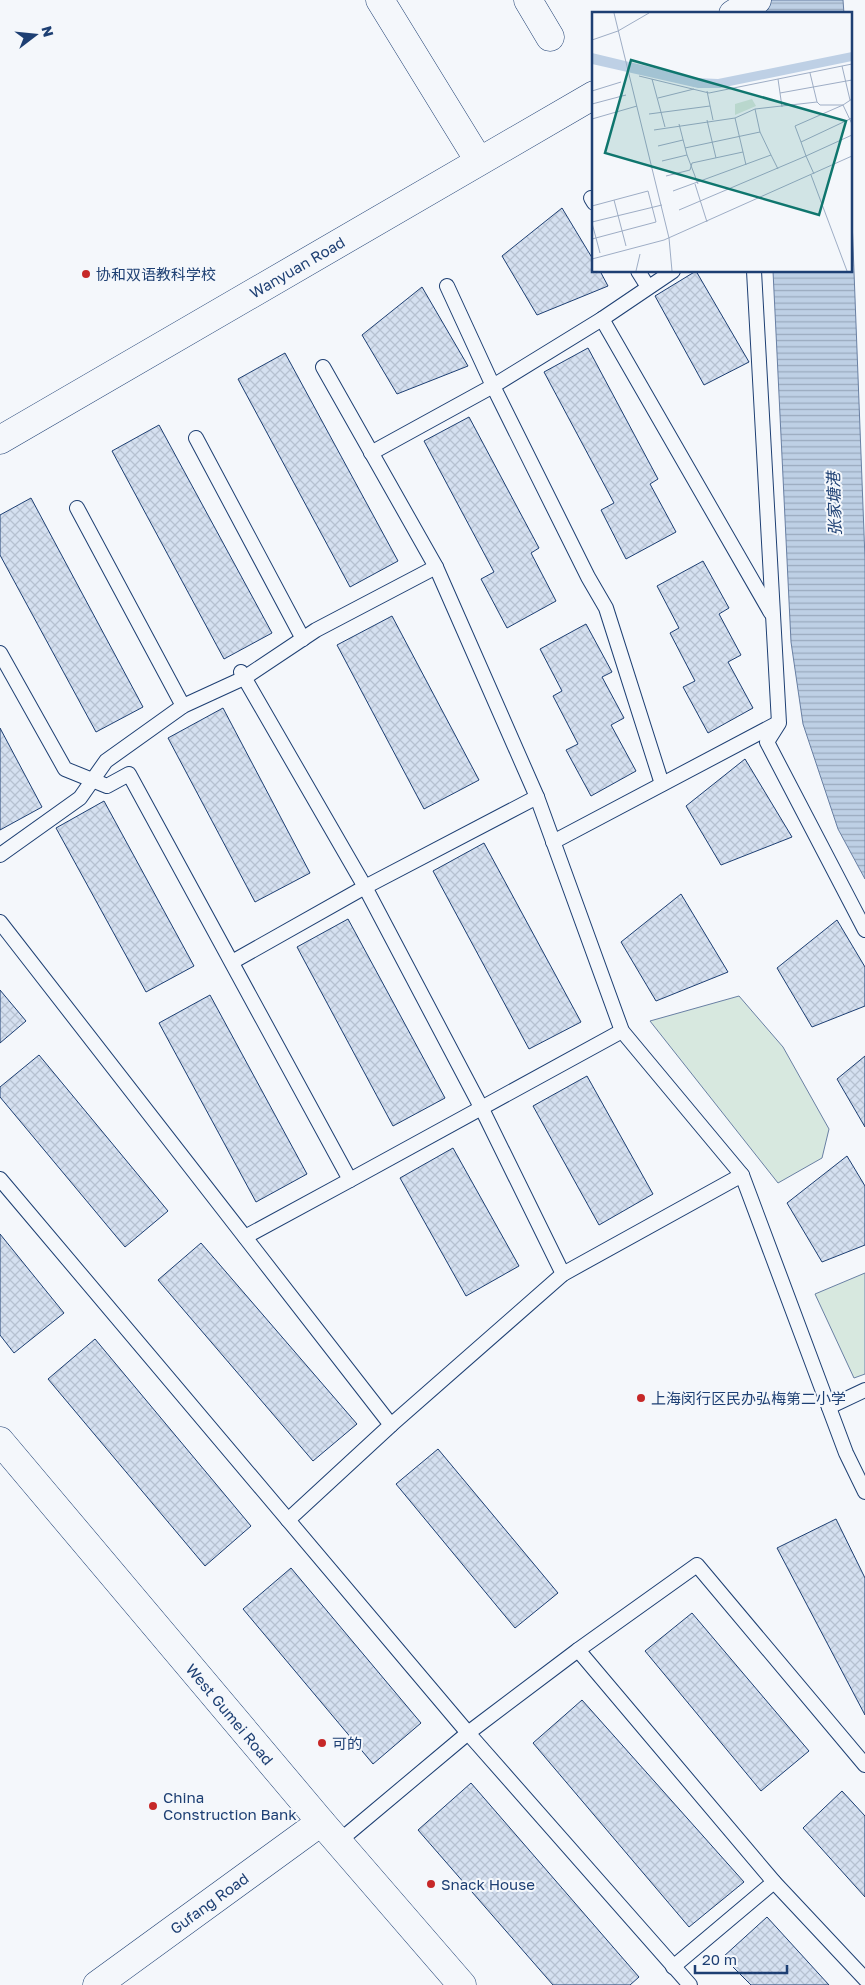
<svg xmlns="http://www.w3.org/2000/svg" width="865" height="1985" font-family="'Golos Text','Noto Sans SC',sans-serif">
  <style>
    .green { fill: #d7e8df; stroke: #687fa3 }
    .water { fill: url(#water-rules); stroke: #687fa3 }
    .building { fill: url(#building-cross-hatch); stroke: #1d3f73 }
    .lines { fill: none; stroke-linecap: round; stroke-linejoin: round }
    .lane-casing { stroke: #1d3f73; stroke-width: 16 }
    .street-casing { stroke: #1d3f73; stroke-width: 29 }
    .lane { stroke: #f4f7fb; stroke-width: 14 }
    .street { stroke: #f4f7fb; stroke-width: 28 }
    .poi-dot { fill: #c62828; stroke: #f4f7fb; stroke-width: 2 }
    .labels { text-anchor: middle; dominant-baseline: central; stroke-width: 4; stroke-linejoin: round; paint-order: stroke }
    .street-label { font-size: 15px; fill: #1d3f73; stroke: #f4f7fb }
    .poi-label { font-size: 15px; fill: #1d3f73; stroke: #f4f7fb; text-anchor: start }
    .water-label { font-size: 16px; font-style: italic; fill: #1d3f73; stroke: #f4f7fb }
    .inset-road { fill: none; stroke: #9eadc5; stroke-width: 1 }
    .view { fill: #0f766e; fill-opacity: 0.15; stroke: #0f766e; stroke-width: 2.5 }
    .inset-edge { fill: none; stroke: #1d3f73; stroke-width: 2.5 }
  </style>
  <defs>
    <pattern id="water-rules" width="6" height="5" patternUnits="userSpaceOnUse" patternTransform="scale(1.25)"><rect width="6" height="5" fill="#bed0e5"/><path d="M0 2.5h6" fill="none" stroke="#9aaabe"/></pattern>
    <pattern id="building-cross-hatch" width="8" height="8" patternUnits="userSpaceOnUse" patternTransform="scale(1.25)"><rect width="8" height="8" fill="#d5e0f0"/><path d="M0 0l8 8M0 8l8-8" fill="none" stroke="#b6c1d1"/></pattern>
  </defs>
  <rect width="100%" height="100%" fill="#f4f7fb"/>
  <g class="green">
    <polygon points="739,996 783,1047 829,1129 822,1158 778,1183 650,1021"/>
    <polygon points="865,1273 865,1374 854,1378 815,1294"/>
  </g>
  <g class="water">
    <polygon points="757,0 843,0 844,14 758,14"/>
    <polygon points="851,193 865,559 865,879 838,829 803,724 791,642 773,271 851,271"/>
  </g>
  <g class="building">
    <polygon points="562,208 594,261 594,271 600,271 608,286 537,315 502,256"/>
    <polygon points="696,271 749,362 704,385 655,296"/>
    <polygon points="422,287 468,366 397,394 362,335"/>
    <polygon points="588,348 658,479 650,484 676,532 626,559 601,510 614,503 544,372"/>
    <polygon points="285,353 398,561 350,587 238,379"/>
    <polygon points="469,417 539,548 531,553 556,601 507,628 481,579 494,572 424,441"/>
    <polygon points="159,425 272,633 224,659 112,451"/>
    <polygon points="31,498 143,707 96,732 0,555 0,515"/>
    <polygon points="703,561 729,608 719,614 741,655 728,662 753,708 708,733 683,687 695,681 670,633 679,628 657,586"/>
    <polygon points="392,616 479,780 424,809 337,645"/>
    <polygon points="586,624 612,672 602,677 624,718 611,725 636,771 591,796 566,750 578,744 553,696 562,691 540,649"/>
    <polygon points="223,708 310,873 255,902 168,738"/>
    <polygon points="0,728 42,807 0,830"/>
    <polygon points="745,759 792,837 721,865 686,806"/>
    <polygon points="104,801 194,966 146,992 56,828"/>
    <polygon points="484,843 581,1022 529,1049 433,871"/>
    <polygon points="681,894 728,972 656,1001 621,942"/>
    <polygon points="348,919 445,1098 393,1126 297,947"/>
    <polygon points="837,920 865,967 865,1006 812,1027 777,968"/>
    <polygon points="0,990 26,1021 0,1043"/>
    <polygon points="210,995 307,1174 256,1202 159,1023"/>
    <polygon points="39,1055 168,1211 125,1247 0,1097 0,1087"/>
    <polygon points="865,1056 865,1127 837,1079"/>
    <polygon points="587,1076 653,1194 599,1225 533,1106"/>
    <polygon points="453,1148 519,1266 466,1296 400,1178"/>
    <polygon points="847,1156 865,1186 865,1245 822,1262 787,1203"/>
    <polygon points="0,1234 64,1313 14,1353 0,1335"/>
    <polygon points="201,1243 357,1424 313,1461 158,1280"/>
    <polygon points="95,1339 251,1526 205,1566 48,1379"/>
    <polygon points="438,1449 558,1593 515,1628 396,1484"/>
    <polygon points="836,1519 865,1578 865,1715 777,1548"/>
    <polygon points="291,1568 421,1723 373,1764 243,1609"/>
    <polygon points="692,1613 809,1751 761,1791 645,1651"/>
    <polygon points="582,1700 744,1882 689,1927 533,1743"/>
    <polygon points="471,1783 639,1977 630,1985 553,1985 418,1830"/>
    <polygon points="842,1791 865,1816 865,1897 803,1828"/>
    <polygon points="767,1917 829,1985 751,1985 723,1957"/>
  </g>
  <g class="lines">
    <g class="lane-casing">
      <g id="lane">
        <polyline points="591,198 594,203"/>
        <polyline points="638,271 648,287"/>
        <polyline points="754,271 779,723 767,742 865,930"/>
        <polyline points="447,286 493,386 588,577 606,608 662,784"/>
        <polyline points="602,319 771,613"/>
        <polyline points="323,367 436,567 537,797 622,1031 742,1175"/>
        <polyline points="196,438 303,639"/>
        <polyline points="371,453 493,386 602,319 673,271"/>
        <polyline points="77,508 183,706"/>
        <polyline points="0,653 65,769 107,786 129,774 350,1180 245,1237"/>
        <polyline points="241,672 365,887 482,1109 563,1274"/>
        <polyline points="553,842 778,723"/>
        <polyline points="0,855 80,798 106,761 183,706 244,678 316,630 436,567"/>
        <polyline points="0,922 391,1425 288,1520"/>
        <polyline points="232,962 365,887 537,797"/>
        <polyline points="0,1179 468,1733 578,1650 774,1882 865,1979"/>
        <polyline points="350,1180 622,1031"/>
        <polyline points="829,1407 865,1390"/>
        <polyline points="391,1425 563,1274 742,1175 846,1453 865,1492"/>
        <polyline points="578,1650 697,1565 865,1765"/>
        <polyline points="338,1842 468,1733 690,1985"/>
        <polyline points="673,1967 774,1882"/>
      </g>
    </g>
    <g class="street-casing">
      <g id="street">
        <polyline points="380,0 479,161"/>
        <polyline points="528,0 550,37"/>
        <polyline points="733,14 757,0"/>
        <polyline points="0,440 594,95"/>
        <polyline points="0,1441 321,1822 462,1985"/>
        <polyline points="97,1985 321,1822"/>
      </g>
    </g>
    <use href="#lane" class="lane"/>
    <use href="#street" class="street"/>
  </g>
  <g class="poi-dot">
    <circle cx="86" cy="274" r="5"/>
    <circle cx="641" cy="1398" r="5"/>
    <circle cx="322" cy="1743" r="5"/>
    <circle cx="153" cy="1806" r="5"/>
    <circle cx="431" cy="1884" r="5"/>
  </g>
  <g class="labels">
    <g class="street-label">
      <text transform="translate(297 267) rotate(-30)">Wanyuan Road</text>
      <text transform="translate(230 1714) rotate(50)">West Gumei Road</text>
      <text transform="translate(209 1903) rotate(-36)">Gufang Road</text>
    </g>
    <g class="poi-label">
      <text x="96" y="274">协和双语教科学校</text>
      <text x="651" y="1398">上海闵行区民办弘梅第二小学</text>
      <text x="332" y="1743">可的</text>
      <text x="163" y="1797">China<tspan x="163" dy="17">Construction Bank</tspan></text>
      <text x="441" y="1884">Snack House</text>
    </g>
    <g class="water-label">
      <text transform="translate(834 504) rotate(-92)">张家塘港</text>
    </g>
  </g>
  <g transform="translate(592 12)">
    <rect width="260" height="260" fill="#f4f7fb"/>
    <path d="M 160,87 L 164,94 L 143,103 L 143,92 Z" fill="#d7e8df"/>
    <path d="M 260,40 L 260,49 L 128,76 L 106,76 L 0,52 L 0,41 L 104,66 L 126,67 Z" fill="#bed0e5"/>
    <path class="inset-road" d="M 22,1 L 77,226M 0,28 L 26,19 L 57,1M 250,54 L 258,88M 218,61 L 225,90M 47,64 L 117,81 L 260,52M 60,67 L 73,115M 186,67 L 190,95M 0,79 L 29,70M 115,79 L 121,108M 188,81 L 260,68M 66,86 L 102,77M 0,92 L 34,83M 57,102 L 118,94M 143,106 L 151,140M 0,107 L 45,94M 115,108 L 124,146M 87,112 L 95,143 L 106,172M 62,118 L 143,106 L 163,97M 209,130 L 203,114 L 251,93 L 260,112M 66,134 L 91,128M 93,136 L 168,120M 179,143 L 168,120 L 163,97 L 225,90 L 228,93 L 251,93 L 260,87M 70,149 L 95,143M 222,162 L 214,144 L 260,123M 219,163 L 255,259M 74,164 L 98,158 L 100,151 L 151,140 L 154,153M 103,172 L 115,210M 81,179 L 179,143 L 186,157M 22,188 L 34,234M 0,194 L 56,179 L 64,210 L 0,227M 87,198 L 214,144 L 209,130 L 260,106M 0,210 L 70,193M 0,211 L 8,241M 77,226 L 80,259M 0,247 L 72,228 L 260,144M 44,259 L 48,242"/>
    <path class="view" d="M 39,48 L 254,109 L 227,203 L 13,141 Z"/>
    <rect width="260" height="260" class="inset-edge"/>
  </g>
  <g transform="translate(35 35) rotate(74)" stroke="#f4f7fb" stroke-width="4" paint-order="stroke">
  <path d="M0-4L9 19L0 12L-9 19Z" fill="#1d3f73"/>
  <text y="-8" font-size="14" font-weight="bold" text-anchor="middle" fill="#1d3f73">N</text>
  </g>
  <path d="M695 1965v8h92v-8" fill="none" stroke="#1d3f73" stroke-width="2.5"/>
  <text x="702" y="1965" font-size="15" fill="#1d3f73" stroke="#f4f7fb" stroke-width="4" paint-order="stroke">20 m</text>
</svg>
